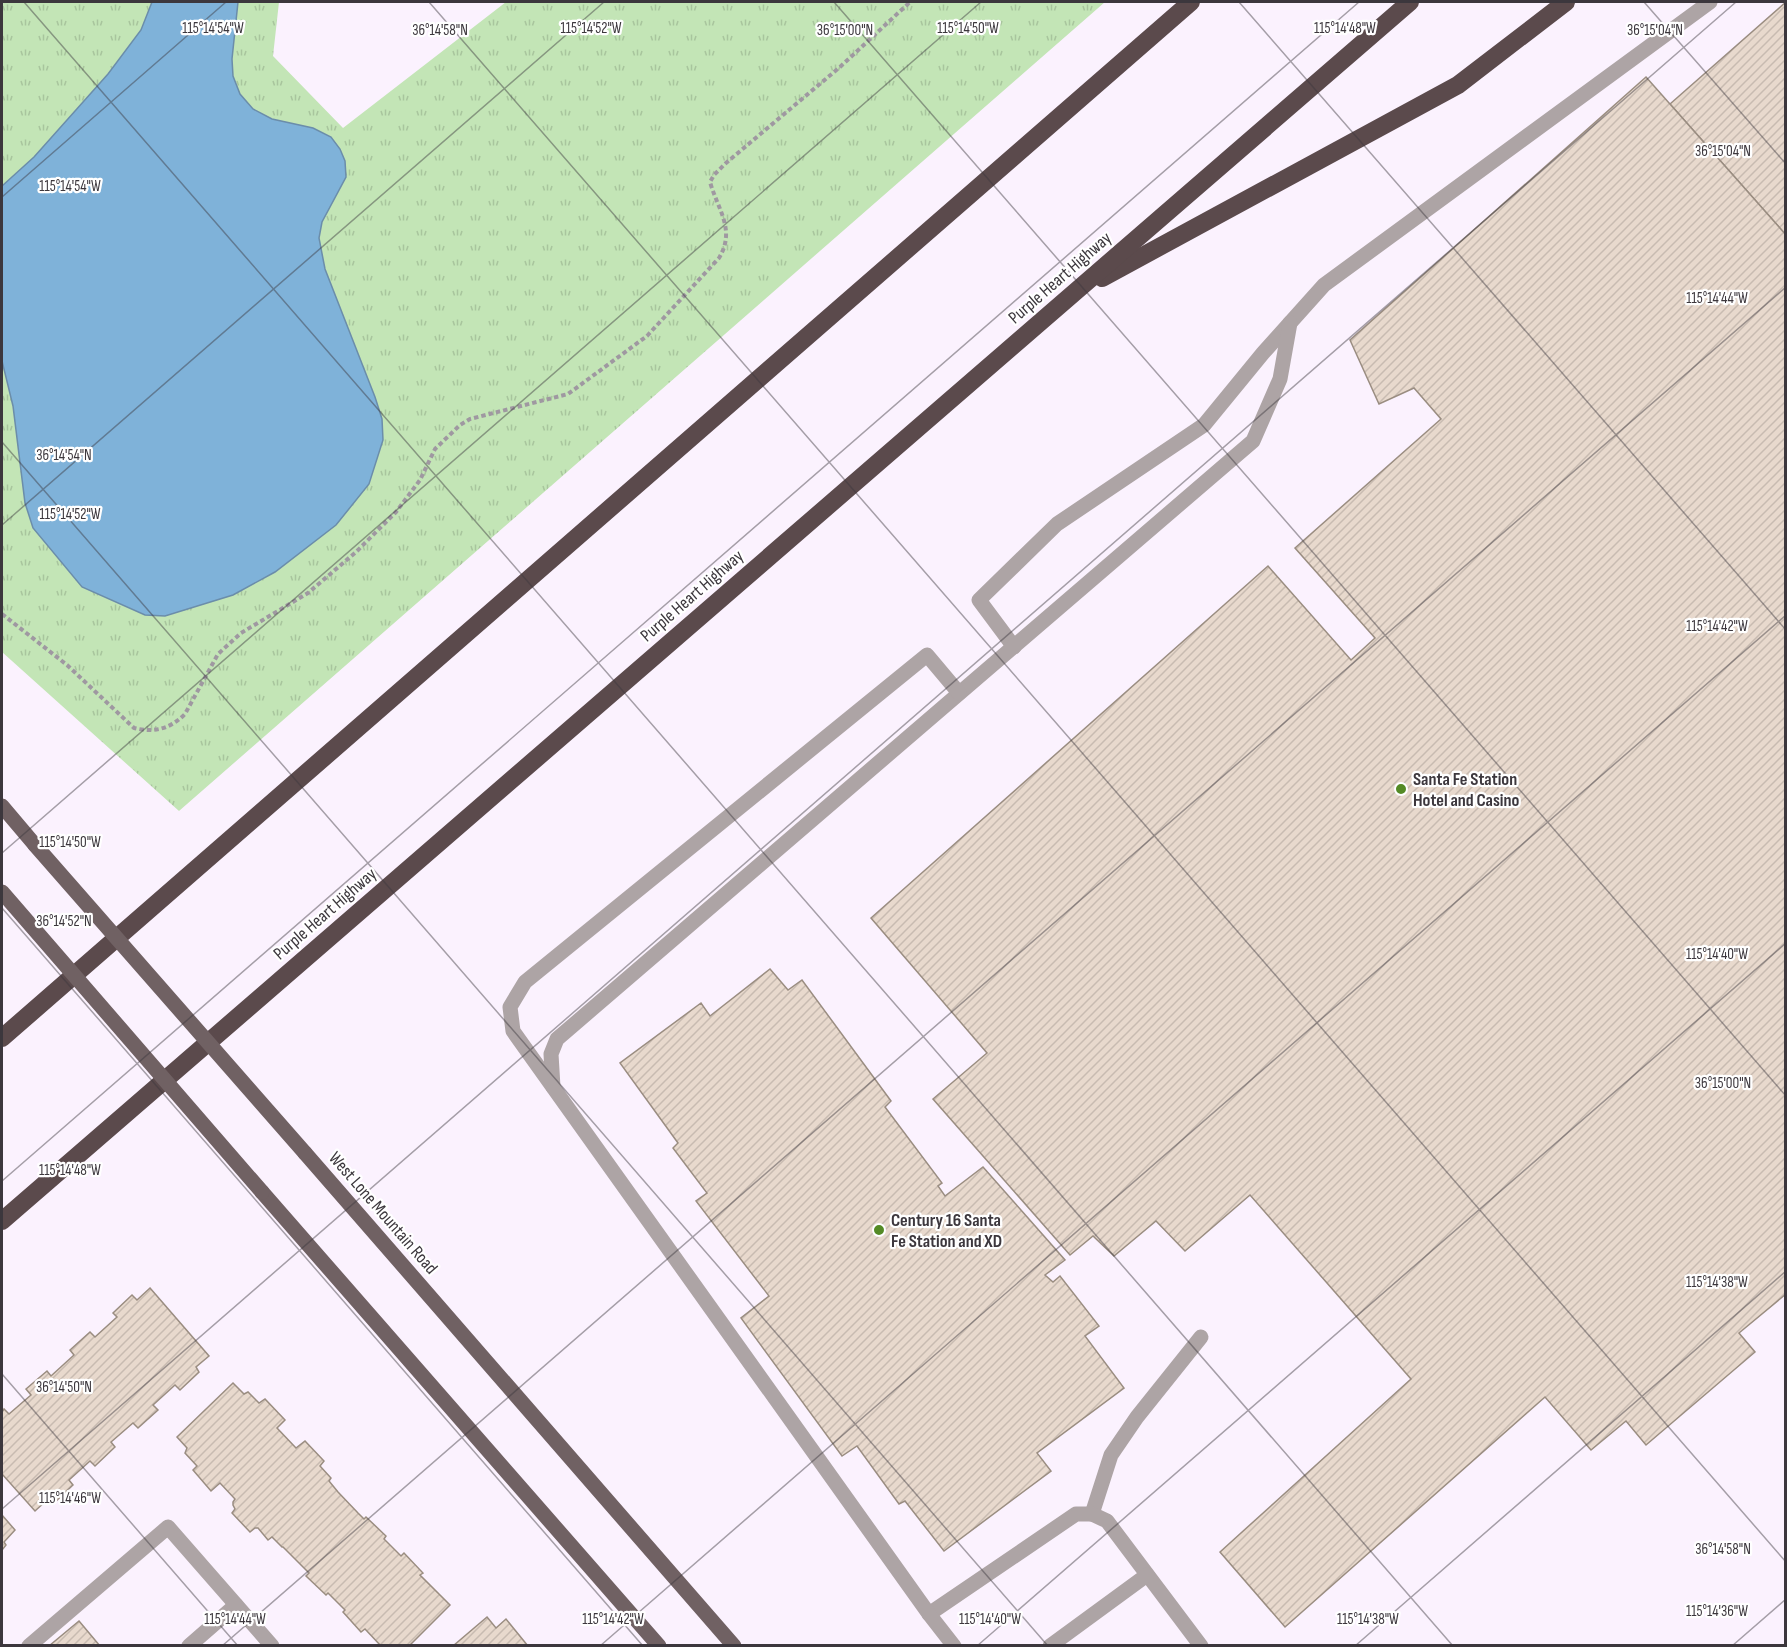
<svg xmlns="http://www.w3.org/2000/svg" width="1787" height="1647" font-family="'Sofia Sans Condensed',sans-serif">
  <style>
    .grass { fill: url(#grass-tufts) }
    .water { fill: #7fb2d9; stroke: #6b8daa; stroke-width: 1.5 }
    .building { fill: url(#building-hatch); stroke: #9a8d81; stroke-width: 1.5 }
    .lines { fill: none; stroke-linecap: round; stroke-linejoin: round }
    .path { stroke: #9f98a1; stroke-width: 4; stroke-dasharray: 4.5 3; stroke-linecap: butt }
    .minor { stroke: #ada4a5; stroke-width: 15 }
    .major { stroke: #706163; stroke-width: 15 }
    .highway { stroke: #5b4a4c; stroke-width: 18 }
    .major-bridge { stroke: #706163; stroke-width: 15 }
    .ticks { fill: none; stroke: #3c373d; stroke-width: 1.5; stroke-opacity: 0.45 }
    .poi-dot { fill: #548a25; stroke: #fff; stroke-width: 2 }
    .labels { text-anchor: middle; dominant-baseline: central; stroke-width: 4.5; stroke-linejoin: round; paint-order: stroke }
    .street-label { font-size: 18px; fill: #3c373d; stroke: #fff }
    .poi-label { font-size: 18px; font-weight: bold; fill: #3c373d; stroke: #fff; text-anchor: start }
    .ticks-label { font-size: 15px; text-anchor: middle; fill: #3c373d; stroke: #fff; stroke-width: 4.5; stroke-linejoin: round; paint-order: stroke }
  </style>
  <defs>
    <pattern id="grass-tufts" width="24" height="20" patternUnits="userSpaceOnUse" patternTransform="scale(1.5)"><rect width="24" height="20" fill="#c3e5b6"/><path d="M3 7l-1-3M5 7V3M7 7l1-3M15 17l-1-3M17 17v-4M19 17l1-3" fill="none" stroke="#a8c59d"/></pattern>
    <pattern id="building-hatch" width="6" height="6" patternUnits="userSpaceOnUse" patternTransform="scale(1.5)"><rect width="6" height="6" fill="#e8d9cd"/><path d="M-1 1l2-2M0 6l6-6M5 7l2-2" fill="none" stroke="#c8bbb1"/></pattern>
  </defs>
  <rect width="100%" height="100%" fill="#fbf2fe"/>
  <polygon class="grass" points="2,2 279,2 273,56 343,128 506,2 1105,2 179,811 2,652"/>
  <polygon class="water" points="152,2 238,2 232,59 233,76 240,94 253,109 272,119 313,128 331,137 340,149 345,161 346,177 322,222 319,238 325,269 375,397 382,419 383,440 369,484 336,525 275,572 233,595 165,616 145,615 82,587 33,528 25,503 13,406 2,361 2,186 34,157 108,74 141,30"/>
  <g class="building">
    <polygon points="1786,2 1786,235 1670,104"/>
    <polygon points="1646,77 1786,235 1786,1294 1739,1333 1755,1352 1646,1445 1626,1421 1591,1450 1545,1397 1285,1627 1220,1552 1411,1379 1250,1195 1185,1251 1156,1221 1114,1256 1093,1236 1070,1255 933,1099 987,1053 871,918 1268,566 1351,660 1375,638 1295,548 1441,419 1414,388 1379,404 1350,340"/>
    <polygon points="770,969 788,990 802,980 891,1101 885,1107 942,1183 938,1186 945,1196 983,1167 1065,1260 1045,1275 1053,1282 1060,1276 1099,1326 1085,1336 1124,1388 1037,1453 1051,1471 944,1551 905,1501 899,1504 857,1446 842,1456 741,1318 769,1296 696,1201 707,1193 673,1148 678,1143 620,1063 701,1003 710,1016"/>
    <polygon points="150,1288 209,1356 196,1367 199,1372 180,1390 175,1385 153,1405 158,1410 138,1428 133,1423 111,1442 115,1447 95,1466 90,1461 69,1480 73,1485 53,1504 48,1499 35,1511 2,1474 2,1412 4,1409 9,1414 31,1395 26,1389 47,1371 51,1376 74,1355 70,1350 90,1332 95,1337 117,1317 113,1313 132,1295 137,1300"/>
    <polygon points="233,1383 244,1394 248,1392 259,1403 265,1399 285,1420 277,1428 296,1448 305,1441 324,1461 320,1466 331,1478 329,1481 338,1492 358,1513 364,1519 366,1517 386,1536 384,1539 401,1556 404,1553 423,1573 420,1575 450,1605 409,1646 381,1646 365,1629 361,1632 343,1612 345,1610 328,1593 326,1595 306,1576 309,1573 283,1547 282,1547 272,1537 268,1540 258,1528 255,1528 250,1532 232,1513 235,1509 233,1505 233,1502 235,1499 220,1483 211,1491 193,1470 197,1466 185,1453 187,1448 177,1437"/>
    <polygon points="2,1515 15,1530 4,1542 6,1545 2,1550"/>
    <polygon points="487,1617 496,1628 506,1619 528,1646 453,1646"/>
    <polygon points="79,1621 100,1646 49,1646"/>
  </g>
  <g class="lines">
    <path class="path" d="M 2,614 L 67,665 L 134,728 C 154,733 170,729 185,714 L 218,654 L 241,633 L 308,593 L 356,552 L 396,512 L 420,480 L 435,449 L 460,425 L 470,419 L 568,394 L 647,336 L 719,258 C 736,230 718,210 710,182 L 714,175 L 726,163 L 840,67 L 910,2"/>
    <g class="minor">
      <polyline points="1014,647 979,600 1057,524 1204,425 1263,353 1324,285 1710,2"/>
      <polyline points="553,1087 551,1054 557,1039 1253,441 1280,379 1290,323"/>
      <polyline points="1092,1514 1111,1455 1137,1417 1201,1337"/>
      <polyline points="929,1614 1076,1514 1092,1514 1107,1521 1201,1646"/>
      <polyline points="29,1646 168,1527 272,1646"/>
      <polyline points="189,1646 236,1605"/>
      <polyline points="954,1646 929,1614 513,1031 510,1007 525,982 927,655 959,693"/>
      <polyline points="1050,1646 1147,1575"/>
    </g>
    <g class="major">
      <polyline points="2,806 35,845"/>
      <polyline points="305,1153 734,1646"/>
      <polyline points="262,1192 659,1646"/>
    </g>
    <g class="highway">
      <polyline points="1102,278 1458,85 1566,2"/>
      <polyline points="2,1038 1191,2"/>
      <polyline points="2,1221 1410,2"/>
    </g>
    <g class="major-bridge">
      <polyline points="35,845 305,1153"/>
      <polyline points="2,892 262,1192"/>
    </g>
  </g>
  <path class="ticks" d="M 24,2 L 1453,1646M 429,2 L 1786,1562M 834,2 L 1786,1096M 1239,2 L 1786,630M 1644,2 L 1786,164M 2,197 L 226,2M 2,442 L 1048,1646M 2,525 L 604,2M 2,853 L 981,2M 2,908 L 643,1646M 2,1181 L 1359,2M 2,1374 L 238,1646M 2,1509 L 1736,2M 222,1646 L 1786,287M 600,1646 L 1786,615M 977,1646 L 1786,943M 1355,1646 L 1786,1271M 1732,1646 L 1786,1599"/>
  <g class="poi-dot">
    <circle cx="1401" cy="789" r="6"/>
    <circle cx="879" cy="1230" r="6"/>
  </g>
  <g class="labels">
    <g class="street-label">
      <text transform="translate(1060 278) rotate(-41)">Purple Heart Highway</text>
      <text transform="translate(692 596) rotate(-41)">Purple Heart Highway</text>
      <text transform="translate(325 914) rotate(-41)">Purple Heart Highway</text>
      <text transform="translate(383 1213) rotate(49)">West Lone Mountain Road</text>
    </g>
    <g class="poi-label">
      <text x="1413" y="779">Santa Fe Station<tspan x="1413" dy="21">Hotel and Casino</tspan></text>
      <text x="891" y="1220">Century 16 Santa<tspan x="891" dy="21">Fe Station and XD</tspan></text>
    </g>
  </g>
  <g class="ticks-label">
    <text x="213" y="33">115°14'54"W</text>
    <text x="591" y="33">115°14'52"W</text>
    <text x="968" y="33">115°14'50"W</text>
    <text x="1345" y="33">115°14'48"W</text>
    <text x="845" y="35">36°15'00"N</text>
    <text x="1655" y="35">36°15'04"N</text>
    <text x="440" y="35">36°14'58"N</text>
    <text x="1723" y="156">36°15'04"N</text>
    <text x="70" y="191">115°14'54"W</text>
    <text x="1717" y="303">115°14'44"W</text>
    <text x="64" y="460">36°14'54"N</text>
    <text x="70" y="519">115°14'52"W</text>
    <text x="1717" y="631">115°14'42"W</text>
    <text x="70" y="847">115°14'50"W</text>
    <text x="64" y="926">36°14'52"N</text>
    <text x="1717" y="959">115°14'40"W</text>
    <text x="1723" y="1088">36°15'00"N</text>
    <text x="70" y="1175">115°14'48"W</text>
    <text x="1717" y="1287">115°14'38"W</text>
    <text x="64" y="1392">36°14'50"N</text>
    <text x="70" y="1503">115°14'46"W</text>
    <text x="1723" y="1554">36°14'58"N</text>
    <text x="1717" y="1616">115°14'36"W</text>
    <text x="235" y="1624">115°14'44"W</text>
    <text x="613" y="1624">115°14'42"W</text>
    <text x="990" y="1624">115°14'40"W</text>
    <text x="1368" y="1624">115°14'38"W</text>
  </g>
  <rect width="1787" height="1647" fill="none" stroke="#3c373d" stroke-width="6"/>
</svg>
